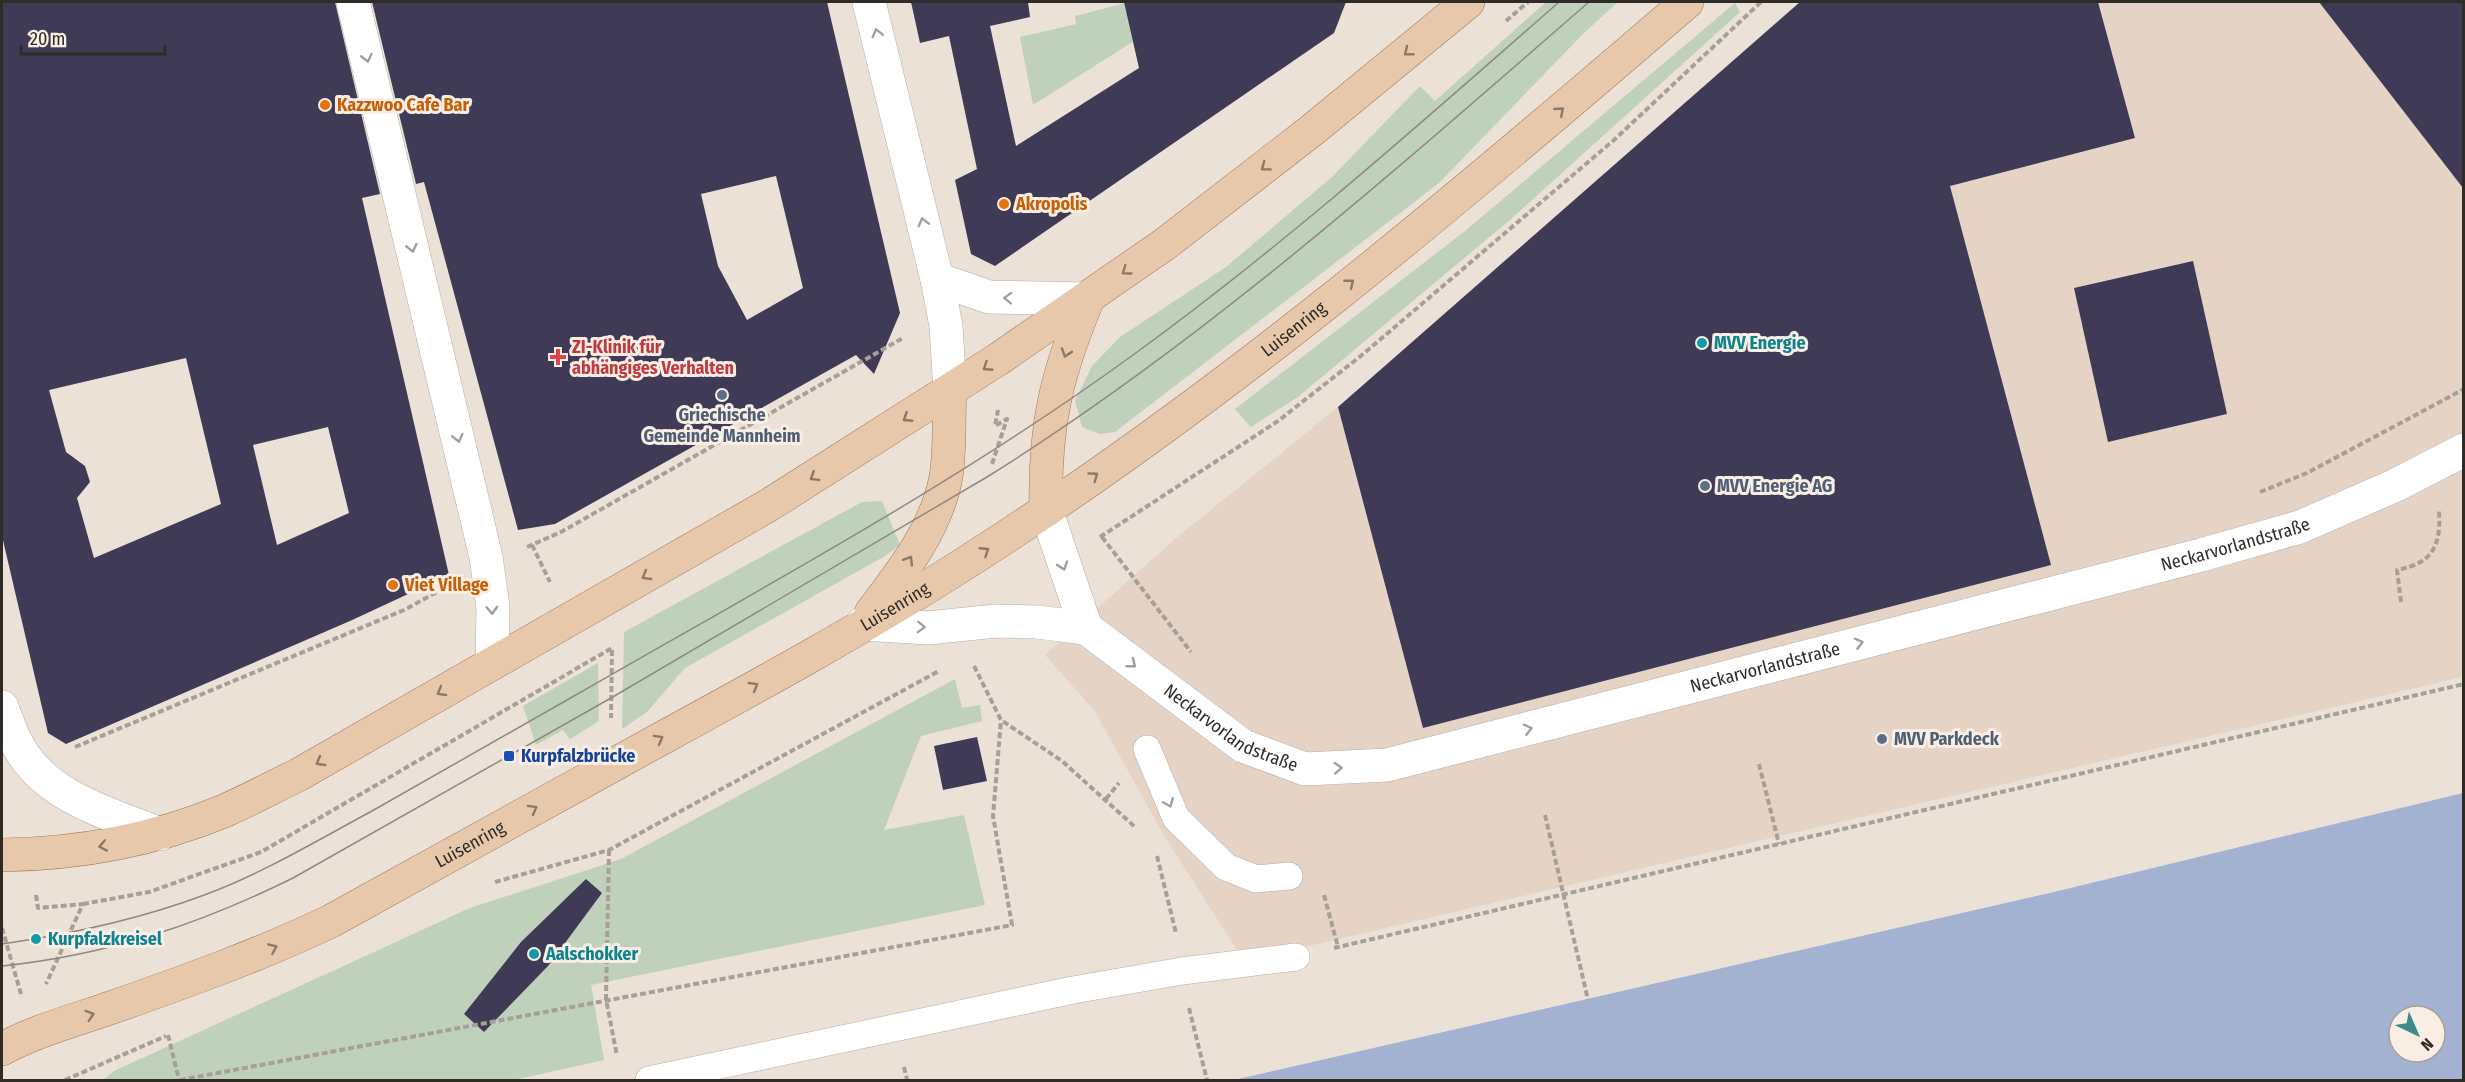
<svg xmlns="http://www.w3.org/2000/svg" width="2465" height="1082" font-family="'Fira Sans Condensed',sans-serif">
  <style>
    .built { fill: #e5d4c6 }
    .green { fill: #bfd1bb }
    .water { fill: #a3b2d0; fill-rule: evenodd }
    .building { fill: #3f3b56; fill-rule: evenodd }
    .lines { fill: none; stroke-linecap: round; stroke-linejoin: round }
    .lane-casing { stroke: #b8aea5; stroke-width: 28 }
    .street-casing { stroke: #b8aea5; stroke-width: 34 }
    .primary-casing { stroke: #9e7a58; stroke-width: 34 }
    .path { stroke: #a79f98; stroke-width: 4; stroke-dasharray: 6 3; stroke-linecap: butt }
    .lane { stroke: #fff; stroke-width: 27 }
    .street { stroke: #fff; stroke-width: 33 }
    .primary { stroke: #e8c8ab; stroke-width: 33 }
    .tram { stroke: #908881; stroke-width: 1.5 }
    .oneway { stroke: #a1a09e }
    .oneway2 { stroke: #8c7a69 }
    .food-dot { fill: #e8710a; stroke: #f9eee4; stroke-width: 2 }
    .culture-dot { fill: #0f9aa8; stroke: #f9eee4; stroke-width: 2 }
    .health-dot { fill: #e0444e; stroke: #f9eee4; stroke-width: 2 }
    .service-dot { fill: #5c6f8a; stroke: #f9eee4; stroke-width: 2 }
    .transit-dot { fill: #1a4fb4; stroke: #f9eee4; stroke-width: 2 }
    .labels { text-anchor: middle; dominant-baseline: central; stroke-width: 6; stroke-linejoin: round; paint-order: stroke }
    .food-label { font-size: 18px; font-weight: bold; fill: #c56008; stroke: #f9eee4; text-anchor: start }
    .street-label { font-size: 18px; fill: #2f2b27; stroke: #f9eee4 }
    .culture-label { font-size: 18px; font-weight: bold; fill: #0d838f; stroke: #f9eee4; text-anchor: start }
    .health-label { font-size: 18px; font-weight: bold; fill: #be3a42; stroke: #f9eee4; text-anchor: start }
    .service-label { font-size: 18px; font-weight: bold; fill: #4e5e75; stroke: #f9eee4; text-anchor: start }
    .transit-label { font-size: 18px; font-weight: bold; fill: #164399; stroke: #f9eee4; text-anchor: start }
  </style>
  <rect width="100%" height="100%" fill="#ebe1d7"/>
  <polygon class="built" points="1800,2 2463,2 2463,677 1244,961 1166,839 1094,710 1045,655 1175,539 1338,407"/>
  <g class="green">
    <polygon points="1546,2 1618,2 1583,34 1439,183 1115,432 1100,434 1082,427 1075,401 1092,366 1120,337 1226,267 1332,177 1420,86 1435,101"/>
    <polygon points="1125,3 1134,41 1033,105 1020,37 1076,24 1075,16"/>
    <polygon points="1735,3 1740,12 1511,219 1298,397 1251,427 1235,409 1465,231"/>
    <polygon points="882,501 900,545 885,556 685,668 647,712 622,729 624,632 862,502"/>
    <polygon points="598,663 599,721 570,739 563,730 536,745 523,706"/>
    <polygon points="955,679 962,708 980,705 982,721 921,736 884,830 964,815 985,905 591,985 604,1060 514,1080 103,1080 114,1071 470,908 621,859"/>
  </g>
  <path class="water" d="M 2463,793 L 2463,1080 L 1234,1080 L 2054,892 ZM 2399,1016 L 2435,1016 L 2435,1052 L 2399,1052 Z"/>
  <g class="building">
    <path d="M 2,2 L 335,2 L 380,194 L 362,198 L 449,575 L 350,621 L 66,744 L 48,733 L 2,536 ZM 186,358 L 221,504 L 94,558 L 77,498 L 90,482 L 85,466 L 66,452 L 49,390 ZM 328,427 L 349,513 L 277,545 L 253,445 Z"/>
    <path d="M 372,2 L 827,2 L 900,313 L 874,374 L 856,355 L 555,524 L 518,530 L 424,182 L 416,184 ZM 776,176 L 803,288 L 747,320 L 718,266 L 701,194 Z"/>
    <polygon points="911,2 1028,2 1030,17 990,26 1016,146 1139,68 1124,2 1346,2 1334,33 995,266 971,254 955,180 977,169 949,36 920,43"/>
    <polygon points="1800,2 2098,2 2135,138 1950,186 2051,565 1423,728 1338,407"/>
    <polygon points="2319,2 2463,2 2463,188"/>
    <polygon points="2193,261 2227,414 2108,442 2074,288"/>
    <polygon points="977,737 987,781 943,790 934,746"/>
    <polygon points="586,879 602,893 548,966 484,1032 464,1014 521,942"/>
  </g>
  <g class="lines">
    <g class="lane-casing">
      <g id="lane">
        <polyline points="1147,749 1176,818 1226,867 1256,879 1289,876"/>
        <polyline points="649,1080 1073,990 1182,971 1296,957"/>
      </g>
    </g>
    <g class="street-casing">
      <g id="street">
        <polyline points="353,2 486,557 493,607 492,663"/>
        <polyline points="869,2 937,279 946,326 950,391"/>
        <polyline points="937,279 989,297 1088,299"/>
        <polyline points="1046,510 1086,628"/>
        <path id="s1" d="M 862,624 L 928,628 L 996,621 L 1037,622 L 1086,628 L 1243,746 L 1305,769 L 1387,765 L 2201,555 L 2300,527 L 2396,485 L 2464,450"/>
        <path d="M 2,707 C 7,721 12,736 20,749 C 48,798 111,814 160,834"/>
      </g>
    </g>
    <g class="primary-casing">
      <g id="primary">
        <path d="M 1046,510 C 1044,427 1056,375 1088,299"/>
        <path d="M 871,613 C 901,573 934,532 945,482 C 951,454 948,420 950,391"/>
        <path d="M 2,855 C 77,854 154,840 224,811 C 249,800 273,787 298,775 L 769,505 L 997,360 L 1165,244 L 1311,131 L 1468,2"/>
        <path id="s2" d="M 2,1049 C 37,1030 76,1020 113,1007 C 187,981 260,955 331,921 C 443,860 553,798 664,737 C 765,682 867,626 964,564 C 1222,400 1456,201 1687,2"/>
      </g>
    </g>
    <g class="path">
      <polyline points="1506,21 1528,2"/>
      <polyline points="992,464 1007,419 995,426 998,410"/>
      <polyline points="2260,492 2307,473 2464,389"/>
      <polyline points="1100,537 1278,421 1362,355 1614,140 1761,2"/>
      <polyline points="1102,537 1191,652"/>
      <polyline points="532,545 550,582"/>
      <polyline points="527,547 561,532 903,338"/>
      <path d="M 2401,602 L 2397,570 C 2433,563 2441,546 2439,511"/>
      <polyline points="974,666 1001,720 1062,761 1135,827"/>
      <polyline points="75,747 404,610 448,586"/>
      <polyline points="1759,764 1779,844"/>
      <polyline points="1106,799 1119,783"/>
      <polyline points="1545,815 1588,1000"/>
      <polyline points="609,850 606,999 617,1056"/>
      <polyline points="1157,856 1176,933"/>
      <polyline points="495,882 609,850 939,671"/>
      <polyline points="36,895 38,908 83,904 46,984"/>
      <polyline points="1324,895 1338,947"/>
      <polyline points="83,904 149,892 261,852 612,648 611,718"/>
      <polyline points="2,928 21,994"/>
      <polyline points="1334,948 2464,684"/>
      <polyline points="1189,1008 1207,1080"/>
      <polyline points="168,1035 179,1080"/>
      <polyline points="904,1067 907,1080"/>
      <polyline points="65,1080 166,1036"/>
      <polyline points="180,1080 1012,925 993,816 1001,720"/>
    </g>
    <use href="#lane" class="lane"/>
    <use href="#street" class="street"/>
    <use href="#primary" class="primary"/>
    <g class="tram">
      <path d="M 2,944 C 72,934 141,919 207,894 C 265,872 318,840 372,811 C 442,771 512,732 581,692 C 767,585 959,482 1133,355 C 1282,247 1421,123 1559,2"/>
      <path d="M 2,966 C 107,955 198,925 293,878 L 611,698 L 987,477 C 1205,341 1396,169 1589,2"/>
    </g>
  </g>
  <defs><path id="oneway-chevron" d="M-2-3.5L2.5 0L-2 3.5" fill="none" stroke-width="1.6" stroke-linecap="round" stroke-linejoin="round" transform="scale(1.5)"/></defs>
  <g class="oneway">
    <use href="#oneway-chevron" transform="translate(877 33) rotate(-104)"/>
    <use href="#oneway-chevron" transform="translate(367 58) rotate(77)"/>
    <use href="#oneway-chevron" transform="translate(923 222) rotate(-104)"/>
    <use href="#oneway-chevron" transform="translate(412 248) rotate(77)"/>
    <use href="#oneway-chevron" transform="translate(1008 298) rotate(-178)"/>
    <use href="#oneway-chevron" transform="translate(458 438) rotate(77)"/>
    <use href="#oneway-chevron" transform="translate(1063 566) rotate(71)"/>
    <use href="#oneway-chevron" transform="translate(492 610) rotate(88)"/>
    <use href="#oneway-chevron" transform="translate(921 627) rotate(2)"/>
    <use href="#oneway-chevron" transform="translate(1859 643) rotate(-14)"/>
    <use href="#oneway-chevron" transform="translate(1132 664) rotate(38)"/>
    <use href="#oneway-chevron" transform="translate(1528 729) rotate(-14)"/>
    <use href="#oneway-chevron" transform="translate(1338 768) rotate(-3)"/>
    <use href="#oneway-chevron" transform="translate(1169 803) rotate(67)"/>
  </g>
  <g class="oneway2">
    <use href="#oneway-chevron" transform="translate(1408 52) rotate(141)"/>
    <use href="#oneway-chevron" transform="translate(1560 111) rotate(-41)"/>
    <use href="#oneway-chevron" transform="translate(1265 167) rotate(143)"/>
    <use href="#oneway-chevron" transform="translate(1126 271) rotate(144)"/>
    <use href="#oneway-chevron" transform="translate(1350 283) rotate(-39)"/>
    <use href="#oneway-chevron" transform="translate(1066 353) rotate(109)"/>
    <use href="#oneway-chevron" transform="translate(987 367) rotate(147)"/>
    <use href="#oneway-chevron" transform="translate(907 418) rotate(147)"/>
    <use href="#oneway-chevron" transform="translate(1094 476) rotate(-36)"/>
    <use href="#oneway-chevron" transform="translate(814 477) rotate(148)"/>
    <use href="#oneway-chevron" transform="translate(985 551) rotate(-33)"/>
    <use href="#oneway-chevron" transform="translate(909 560) rotate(-58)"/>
    <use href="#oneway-chevron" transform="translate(646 576) rotate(150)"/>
    <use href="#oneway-chevron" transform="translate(754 686) rotate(-30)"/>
    <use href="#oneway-chevron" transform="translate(441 692) rotate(150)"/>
    <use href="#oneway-chevron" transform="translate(659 739) rotate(-29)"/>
    <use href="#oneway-chevron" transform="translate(320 762) rotate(150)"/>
    <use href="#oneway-chevron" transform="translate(533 809) rotate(-29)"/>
    <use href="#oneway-chevron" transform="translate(103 846) rotate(169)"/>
    <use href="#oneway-chevron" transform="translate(273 948) rotate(-23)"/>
    <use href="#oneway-chevron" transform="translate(90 1015) rotate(-18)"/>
  </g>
  <g class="food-dot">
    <circle cx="325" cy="105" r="6"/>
    <circle cx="1004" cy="204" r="6"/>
    <circle cx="393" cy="585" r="6"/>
  </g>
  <g class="culture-dot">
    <circle cx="1702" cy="343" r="6"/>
    <circle cx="36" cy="939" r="6"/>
    <circle cx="534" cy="954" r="6"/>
  </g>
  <path class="health-dot" d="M555 348h6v6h6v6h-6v6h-6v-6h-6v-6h6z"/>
  <g class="service-dot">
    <circle cx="722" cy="395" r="6"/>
    <circle cx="1705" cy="486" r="6"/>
    <circle cx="1882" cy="739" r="6"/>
  </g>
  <rect class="transit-dot" x="503" y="750" width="12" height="12" rx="3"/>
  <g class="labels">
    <g class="food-label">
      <text x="337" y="105">Kazzwoo Cafe Bar</text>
      <text x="1016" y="204">Akropolis</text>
      <text x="405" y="585">Viet Village</text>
    </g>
    <g class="street-label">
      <text stroke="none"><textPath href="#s2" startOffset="1485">Luisenring</textPath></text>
      <text stroke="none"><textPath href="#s1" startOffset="1446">Neckarvorlandstraße</textPath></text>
      <text stroke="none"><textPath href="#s2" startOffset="999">Luisenring</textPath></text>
      <text stroke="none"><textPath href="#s1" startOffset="960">Neckarvorlandstraße</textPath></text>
      <text stroke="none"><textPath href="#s1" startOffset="402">Neckarvorlandstraße</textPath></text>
      <text stroke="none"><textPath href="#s2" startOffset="512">Luisenring</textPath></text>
    </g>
    <g class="culture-label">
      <text x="1714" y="343">MVV Energie</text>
      <text x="48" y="939">Kurpfalzkreisel</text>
      <text x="546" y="954">Aalschokker</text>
    </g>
    <g class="health-label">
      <text x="572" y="347">ZI-Klinik für<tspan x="572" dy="21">abhängiges Verhalten</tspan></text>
    </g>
    <g class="service-label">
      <text x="722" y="415" text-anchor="middle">Griechische<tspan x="722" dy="21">Gemeinde Mannheim</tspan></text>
      <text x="1717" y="486">MVV Energie AG</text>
      <text x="1894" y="739">MVV Parkdeck</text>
    </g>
    <g class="transit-label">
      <text x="521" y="756">Kurpfalzbrücke</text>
    </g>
  </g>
  <rect width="2465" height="1082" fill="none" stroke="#2f2b27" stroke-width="6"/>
  <g transform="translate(2417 1034) rotate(136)"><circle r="28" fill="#f9eee4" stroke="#a8a098" stroke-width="1.5"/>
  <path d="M0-4.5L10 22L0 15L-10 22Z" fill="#40878e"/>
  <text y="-9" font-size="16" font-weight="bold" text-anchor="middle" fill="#2f2b27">N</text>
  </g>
  <path d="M21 45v9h144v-9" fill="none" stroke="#2f2b27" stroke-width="3"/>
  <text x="30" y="45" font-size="18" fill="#2f2b27" stroke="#f9eee4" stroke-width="4.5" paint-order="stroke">20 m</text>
</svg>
